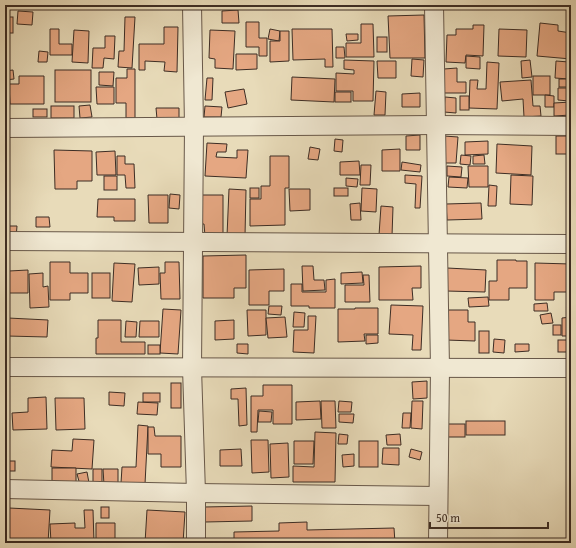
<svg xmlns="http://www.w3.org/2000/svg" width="576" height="548" font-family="'Gentium Book Plus',serif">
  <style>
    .building { fill: #e5a782; stroke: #3d2d24 }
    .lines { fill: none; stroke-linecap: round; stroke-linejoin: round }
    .minor-casing { stroke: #685849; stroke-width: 20 }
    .minor { stroke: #f0e8d2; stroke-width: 18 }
  </style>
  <rect width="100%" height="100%" fill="#e8dbb9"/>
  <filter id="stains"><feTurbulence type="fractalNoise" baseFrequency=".005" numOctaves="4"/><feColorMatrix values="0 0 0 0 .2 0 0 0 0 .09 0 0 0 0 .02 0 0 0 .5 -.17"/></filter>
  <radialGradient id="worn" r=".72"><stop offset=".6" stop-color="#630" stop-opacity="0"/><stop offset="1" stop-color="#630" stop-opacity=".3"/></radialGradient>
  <g class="building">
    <polygon points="238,10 239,23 222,23 222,11"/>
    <polygon points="18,11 33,12 32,25 17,24"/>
    <polygon points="424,15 425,58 390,58 388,16"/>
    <rect x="5" y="17" width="8" height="16"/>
    <polygon points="125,17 135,17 132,68 118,67 119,51 124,51"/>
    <polygon points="246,22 259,22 259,38 267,38 267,56 259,56 259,47 246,47"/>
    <polygon points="540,23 558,25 558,31 571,33 571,59 537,56"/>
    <polygon points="361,24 373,24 374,57 346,57 346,43 361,43"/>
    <polygon points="473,25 484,25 483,56 466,55 465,63 446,62 447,35 456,35 456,29 473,29"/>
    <polygon points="164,27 178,27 177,72 164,71 165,62 145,61 145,70 139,70 139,44 164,44"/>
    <polygon points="50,29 59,29 59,44 72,44 72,55 50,55"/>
    <polygon points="270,29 280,31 279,41 268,39"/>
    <polygon points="292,29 332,29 333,67 325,67 325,59 293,60"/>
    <polygon points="499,29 527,30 526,57 498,56"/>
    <polygon points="74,30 89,31 88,63 72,62"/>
    <polygon points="210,30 235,31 233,69 215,68 215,59 209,58"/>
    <polygon points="280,31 289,31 289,61 270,62 270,41 280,41"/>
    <polygon points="346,34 358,34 358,40 347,41"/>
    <polygon points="105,36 115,36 114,59 104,58 103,68 92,68 93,48 105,48"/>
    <rect x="377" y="37" width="10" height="15"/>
    <polygon points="336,47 344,47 345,58 336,58"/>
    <polygon points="39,51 48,52 47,62 38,62"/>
    <polygon points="236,54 257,54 257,69 236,70"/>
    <polygon points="466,56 480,57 480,69 466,68"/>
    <polygon points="412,59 424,60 423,77 411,76"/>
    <polygon points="344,60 374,61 373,101 353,101 353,91 336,91 336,73 354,74 354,70 344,69"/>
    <polygon points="530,60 532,77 522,78 521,61"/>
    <polygon points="377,61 396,61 396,78 378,78"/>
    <polygon points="556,61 569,62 569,79 555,78"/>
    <polygon points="487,62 499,63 497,109 469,108 470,80 478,80 477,89 486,89"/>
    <polygon points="457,68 457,82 466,82 466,93 444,93 444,69"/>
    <polygon points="127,69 135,69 135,118 126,118 126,103 116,103 116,78 127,78"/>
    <polygon points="13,70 14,79 5,80 5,71"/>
    <rect x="55" y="70" width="36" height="32"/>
    <polygon points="99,72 114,72 113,86 99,85"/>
    <polygon points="19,76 44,76 44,104 10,104 9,84 19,84"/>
    <rect x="533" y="76" width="17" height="19"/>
    <polygon points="292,77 335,79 334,102 291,100"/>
    <polygon points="207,78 213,78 212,100 205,100"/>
    <rect x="559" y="79" width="12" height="8"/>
    <polygon points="531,80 533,106 540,106 541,116 524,117 523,99 502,101 500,82"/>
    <polygon points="96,87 114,87 114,104 97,104"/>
    <polygon points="558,88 569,88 569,101 558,100"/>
    <polygon points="244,89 247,104 228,108 225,92"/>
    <polygon points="376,91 386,92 385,115 374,115"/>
    <rect x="335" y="92" width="16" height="10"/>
    <polygon points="420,93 420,107 402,107 402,94"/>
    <polygon points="545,95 554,96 554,107 545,107"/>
    <rect x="460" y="96" width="9" height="14"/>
    <polygon points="445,97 456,98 456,113 444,112"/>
    <polygon points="571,102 571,115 554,116 554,103"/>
    <polygon points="90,105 92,117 80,118 79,106"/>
    <rect x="51" y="106" width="23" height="12"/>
    <polygon points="205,106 222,107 221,117 204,117"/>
    <polygon points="156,108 179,108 179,119 157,119"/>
    <rect x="33" y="109" width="14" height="8"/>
    <polygon points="420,135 420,150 406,150 406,136"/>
    <polygon points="444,136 458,137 456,163 443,163"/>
    <rect x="556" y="136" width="15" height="18"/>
    <polygon points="335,139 343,140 342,152 334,151"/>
    <polygon points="488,141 488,154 465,155 465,142"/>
    <polygon points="207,143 227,144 226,152 217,152 216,157 237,158 237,150 248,150 246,178 205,176"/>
    <polygon points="497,144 532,146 531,175 496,173"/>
    <polygon points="310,147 320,149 318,160 308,159"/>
    <polygon points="400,149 400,171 382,171 382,150"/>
    <polygon points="54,150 92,151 92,181 77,181 77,189 55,189"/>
    <polygon points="115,151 116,175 97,175 96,152"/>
    <polygon points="461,155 471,156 470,165 460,164"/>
    <polygon points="484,155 485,164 473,164 473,156"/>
    <polygon points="117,156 125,156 125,164 134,164 135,188 126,188 125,175 117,175"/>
    <polygon points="270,156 289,156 289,188 285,188 285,225 250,226 250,199 261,199 261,186 270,186"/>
    <polygon points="359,161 360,175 340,175 340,162"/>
    <polygon points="402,162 421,165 420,172 401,170"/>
    <polygon points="361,165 371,165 370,185 360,185"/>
    <polygon points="447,166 462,167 461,177 447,176"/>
    <polygon points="468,166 488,166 488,187 469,187"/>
    <polygon points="405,175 422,176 420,208 415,208 416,184 405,183"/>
    <polygon points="511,175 533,176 532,205 510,204"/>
    <rect x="104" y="176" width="13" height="14"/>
    <polygon points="449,177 468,178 467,188 448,187"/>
    <polygon points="346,178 358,179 357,187 346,186"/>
    <polygon points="489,185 497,186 496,206 488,206"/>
    <rect x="250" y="188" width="9" height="10"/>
    <rect x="334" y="188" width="14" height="8"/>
    <polygon points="362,188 377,189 376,212 361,211"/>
    <polygon points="229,189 246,190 245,236 227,236"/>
    <polygon points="289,189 310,189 310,210 290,211"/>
    <polygon points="170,194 180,195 179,209 169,208"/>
    <polygon points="148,195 168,195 168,223 149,223"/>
    <polygon points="202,195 223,195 223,235 205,236 204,224 202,224"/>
    <polygon points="98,199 135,199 135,221 114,221 114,217 97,217"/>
    <polygon points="360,203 361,220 351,220 350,204"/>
    <polygon points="481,203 482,219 447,220 446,204"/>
    <polygon points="381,206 393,207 392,236 379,235"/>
    <polygon points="36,217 49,217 50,227 36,227"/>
    <polygon points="7,226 17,226 16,238 6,237"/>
    <polygon points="246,255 246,288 234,288 234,298 203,298 203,256"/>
    <polygon points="497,260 516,260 516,261 527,261 527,288 509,288 509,300 489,300 489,281 497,281"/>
    <polygon points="50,262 70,262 70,273 88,273 88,293 70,293 70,300 50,300"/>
    <polygon points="165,262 179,262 180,299 161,299 160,273 165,273"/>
    <polygon points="114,263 135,264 132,302 112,301"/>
    <polygon points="535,263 571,264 571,301 568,301 568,292 554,292 554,300 535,300"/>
    <polygon points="302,266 313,266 314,280 324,280 325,290 303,291"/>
    <polygon points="421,266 421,288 412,288 413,300 379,300 379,267"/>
    <polygon points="159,267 159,284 139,285 138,268"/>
    <polygon points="447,268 486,270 485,292 446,291"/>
    <polygon points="284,269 284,291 269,291 269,305 249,305 249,270"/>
    <polygon points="28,270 28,293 9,293 9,271"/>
    <polygon points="362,272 363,283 341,284 341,273"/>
    <polygon points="43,273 43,287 48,286 49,307 30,308 29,274"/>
    <rect x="92" y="273" width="18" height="25"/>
    <polygon points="363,275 369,275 370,302 345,302 345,285 364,285"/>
    <polygon points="335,279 335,308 309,308 309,306 291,306 291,284 302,284 302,292 326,292 326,280"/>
    <polygon points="488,297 489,306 469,307 468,298"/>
    <polygon points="547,303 548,311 534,311 534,304"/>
    <polygon points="391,305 423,306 421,350 412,350 413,335 389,334"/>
    <polygon points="269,306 282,306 281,315 268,314"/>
    <polygon points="355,308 378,308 378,334 364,334 365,341 338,342 338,309 355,309"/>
    <polygon points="163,309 181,310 178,354 160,353"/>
    <polygon points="247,310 266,310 266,335 248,336"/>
    <polygon points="446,310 468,310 468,322 475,322 475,341 446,340"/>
    <polygon points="294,312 305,313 304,327 293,327"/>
    <polygon points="551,313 553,323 542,324 540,315"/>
    <polygon points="308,316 316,316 314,353 293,352 294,330 308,330"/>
    <polygon points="285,317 287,337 268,338 266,318"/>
    <polygon points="571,317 571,336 562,336 562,318"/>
    <polygon points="8,318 48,320 47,337 7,336"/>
    <polygon points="98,320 121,320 121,342 145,342 145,354 96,354 96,338 98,338"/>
    <polygon points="234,320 234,339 215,340 215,321"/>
    <polygon points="126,321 137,322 136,337 125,337"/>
    <polygon points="140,321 159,321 159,337 139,337"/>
    <rect x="553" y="325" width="8" height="10"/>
    <rect x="479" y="331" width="10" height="22"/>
    <polygon points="366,335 378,335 378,343 366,344"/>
    <polygon points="494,339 505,340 504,353 493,352"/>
    <rect x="558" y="340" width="13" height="12"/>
    <polygon points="237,344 248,344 248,354 237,353"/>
    <polygon points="515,344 529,344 529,351 515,352"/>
    <rect x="148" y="345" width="12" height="9"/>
    <polygon points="427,381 427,398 413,399 412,382"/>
    <rect x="171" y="383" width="10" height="25"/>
    <polygon points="263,385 292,385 292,424 273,424 273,410 258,410 257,432 251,432 251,396 263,396"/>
    <polygon points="246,388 247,425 239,426 238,399 231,399 231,389"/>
    <polygon points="109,392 125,393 124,406 109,405"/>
    <rect x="143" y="393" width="17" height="9"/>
    <polygon points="46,397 47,429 13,430 12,413 28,412 28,398"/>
    <polygon points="55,398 84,398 85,429 56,430"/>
    <polygon points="320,401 321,419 296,420 296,402"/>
    <polygon points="321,401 335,401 336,428 322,428"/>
    <polygon points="339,401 352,402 351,412 338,412"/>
    <polygon points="412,401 423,401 422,429 411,428"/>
    <polygon points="138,402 158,403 157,415 137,414"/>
    <polygon points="567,402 571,402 571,515 568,515"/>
    <polygon points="259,411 272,412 271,422 258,422"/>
    <polygon points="403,413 411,413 410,428 402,428"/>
    <polygon points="339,414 354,414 353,423 339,422"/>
    <rect x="466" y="421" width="39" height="14"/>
    <rect x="447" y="424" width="18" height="13"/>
    <polygon points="138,425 148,426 145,484 121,483 122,467 136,467"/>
    <polygon points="148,427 154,427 155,436 181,436 181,467 161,467 161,454 148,454"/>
    <polygon points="315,432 336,433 335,482 293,482 293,466 314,467"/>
    <polygon points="339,434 348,435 347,444 338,444"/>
    <polygon points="400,434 401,445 387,445 386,435"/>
    <polygon points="73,439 94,440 92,469 51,467 52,450 72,451"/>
    <polygon points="251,440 268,440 269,472 252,473"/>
    <polygon points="294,441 314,441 313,464 294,464"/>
    <rect x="359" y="441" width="19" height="26"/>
    <polygon points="288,443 289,477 271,478 270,444"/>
    <polygon points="383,448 399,448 399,465 382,464"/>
    <polygon points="241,449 242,466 220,466 220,450"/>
    <polygon points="411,449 422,452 420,460 409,457"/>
    <polygon points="354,454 354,466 343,467 342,455"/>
    <rect x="5" y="461" width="10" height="10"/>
    <polygon points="52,468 76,468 76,485 52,484"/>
    <rect x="93" y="469" width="9" height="16"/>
    <polygon points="103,469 118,469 118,484 104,485"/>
    <polygon points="87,472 89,483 80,485 77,474"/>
    <polygon points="252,506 252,521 205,522 204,507"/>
    <rect x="101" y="507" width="8" height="11"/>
    <polygon points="9,508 50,510 48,543 5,542 5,512 8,512"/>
    <polygon points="84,510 93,510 94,543 51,543 50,524 75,523 75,528 85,528"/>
    <polygon points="147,510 185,512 183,543 145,543"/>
    <polygon points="307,522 307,530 394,528 395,543 234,542 234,532 279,531 279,523"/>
    <polygon points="96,523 115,523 115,541 96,542"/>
  </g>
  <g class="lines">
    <g class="minor-casing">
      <g id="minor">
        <polyline points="192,5 194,127 192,368 196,493 196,543"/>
        <polyline points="434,5 440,368 438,543"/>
        <polyline points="5,128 436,125 571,126"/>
        <polyline points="5,241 571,244"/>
        <polyline points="5,367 571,368"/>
        <polyline points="5,489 196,493 438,496"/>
      </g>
    </g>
    <use href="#minor" class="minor"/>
  </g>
  <rect width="576" height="548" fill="none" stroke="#e8dbb9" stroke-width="20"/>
  <rect x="6" y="6" width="564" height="536" fill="none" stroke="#3d2d24" stroke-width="2"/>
  <rect x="10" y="10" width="556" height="528" fill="none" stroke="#3d2d24"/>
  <path d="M430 522v6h118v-6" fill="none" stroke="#3d2d24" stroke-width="2"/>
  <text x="436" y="522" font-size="12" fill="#3d2d24" stroke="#f0e8d2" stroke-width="3" paint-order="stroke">50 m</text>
  <rect width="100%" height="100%" filter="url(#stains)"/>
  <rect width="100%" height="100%" fill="url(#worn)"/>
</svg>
